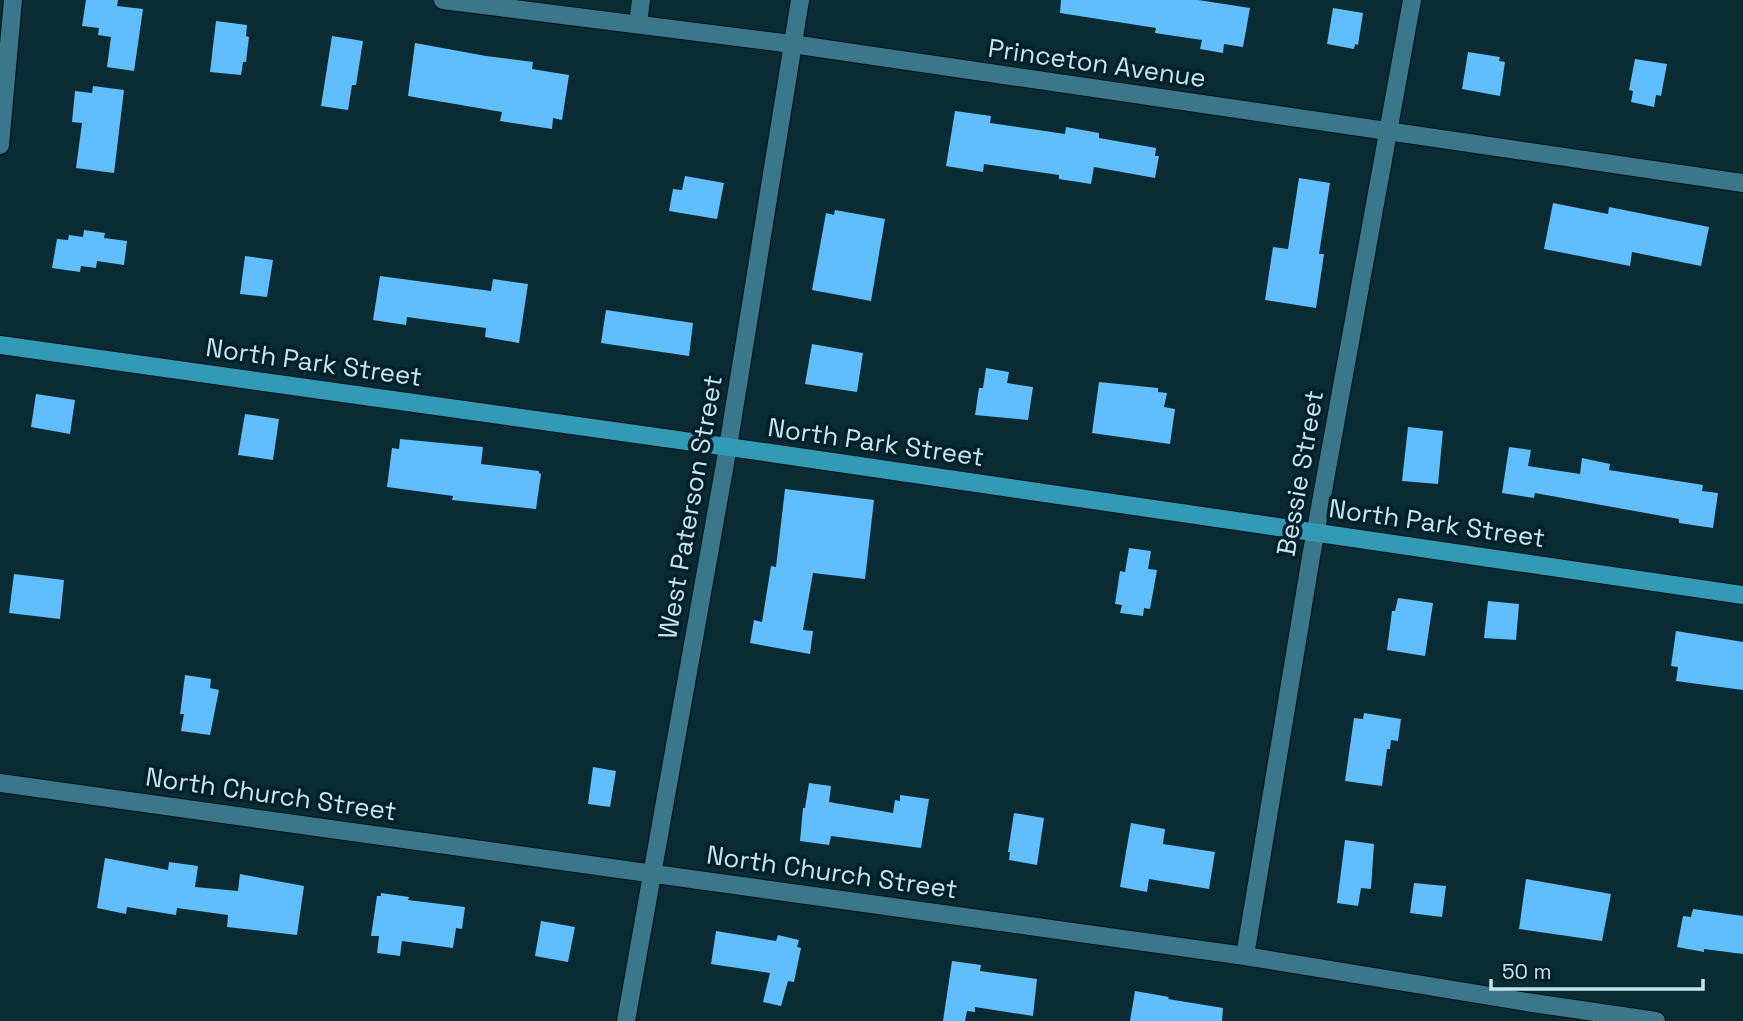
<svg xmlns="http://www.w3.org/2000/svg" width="1743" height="1021" font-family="'Space Grotesk',sans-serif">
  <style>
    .building { fill: #60befc }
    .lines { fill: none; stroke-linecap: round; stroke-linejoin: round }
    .minor-casing { stroke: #011217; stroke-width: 20 }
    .major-casing { stroke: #011217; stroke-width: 20 }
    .minor { stroke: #3a778a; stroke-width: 18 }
    .major { stroke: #339ab6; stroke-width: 18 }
    .labels { text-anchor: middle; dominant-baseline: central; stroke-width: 7; stroke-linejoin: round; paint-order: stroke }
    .street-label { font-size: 26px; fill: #c6e4ee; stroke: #00212a }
  </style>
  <rect width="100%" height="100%" fill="#092b34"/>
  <g class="building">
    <polygon points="86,0 118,0 117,6 143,9 134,71 107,67 111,37 98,35 99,28 82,26"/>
    <polygon points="1061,0 1198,0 1250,8 1243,47 1224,44 1223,53 1200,49 1202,40 1155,33 1156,28 1060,13"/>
    <polygon points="1333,8 1363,13 1358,45 1355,44 1354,49 1327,44"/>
    <polygon points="216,21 247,25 246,36 249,37 246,62 243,62 241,75 210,72"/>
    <polygon points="332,36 363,41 356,85 352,85 348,110 321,106"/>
    <polygon points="415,43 486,56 533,62 532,69 569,75 562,120 553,118 552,129 500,121 502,112 408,96"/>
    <polygon points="1468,52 1500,57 1499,61 1505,62 1500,96 1462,89"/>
    <polygon points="1635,59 1667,64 1661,96 1656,95 1654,107 1631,102 1633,91 1629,90"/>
    <polygon points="93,86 124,90 114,173 76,168 82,123 72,122 75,91 92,93"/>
    <polygon points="955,111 991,116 990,123 1065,134 1066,127 1099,133 1099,138 1156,148 1155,156 1159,156 1155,178 1094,167 1091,184 1059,179 1059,175 984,164 983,172 946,166"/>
    <polygon points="685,176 724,183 717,219 669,211 673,189 682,190"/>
    <polygon points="1299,178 1330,183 1319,254 1324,254 1316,308 1265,300 1273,247 1288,249"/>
    <polygon points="1553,203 1608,214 1609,207 1709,227 1701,266 1632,252 1630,266 1544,249"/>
    <polygon points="835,210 885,219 871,301 812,290 826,213 834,215"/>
    <polygon points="84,230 105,233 104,238 127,241 124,265 97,261 96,268 81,266 80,272 52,268 57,239 68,240 69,235 83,237"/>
    <polygon points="245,256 273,260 267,297 240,294"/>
    <polygon points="380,276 491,291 493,279 528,284 519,343 485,337 486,328 407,317 406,325 373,320"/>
    <polygon points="606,310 693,323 689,356 601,343"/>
    <polygon points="812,344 863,353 857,392 805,384"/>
    <polygon points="986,368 1009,372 1007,383 1033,387 1028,420 975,415 979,388 983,388"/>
    <polygon points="1099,382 1158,388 1158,392 1167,393 1164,407 1175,409 1170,444 1092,433"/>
    <polygon points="36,394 75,400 70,434 31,427"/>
    <polygon points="245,414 279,419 273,460 238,455"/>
    <polygon points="1408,427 1443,431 1438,484 1402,481"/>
    <polygon points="400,439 483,447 481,464 539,471 539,473 541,474 536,509 452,500 453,496 387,487 392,448 399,449"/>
    <polygon points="1509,447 1531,450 1528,466 1580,474 1582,458 1610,464 1609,470 1703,485 1702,491 1718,493 1713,528 1679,523 1679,519 1535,493 1534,498 1502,493"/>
    <polygon points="785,489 874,500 865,579 813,573 803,630 813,631 810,654 750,643 754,620 762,622 771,566 776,567"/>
    <polygon points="1129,548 1151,551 1148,569 1157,570 1150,609 1144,608 1143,616 1120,613 1122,605 1115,604 1120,571 1125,572"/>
    <polygon points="14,574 64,580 60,619 9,613"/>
    <polygon points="1398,598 1433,603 1425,656 1387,650 1392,611 1395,611"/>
    <polygon points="1488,601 1519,604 1516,640 1484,638"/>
    <polygon points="1676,631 1743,642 1743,690 1676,681 1678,667 1671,666"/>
    <polygon points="185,675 211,679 210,688 219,690 210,735 181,731 184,714 180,714"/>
    <polygon points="1364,713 1401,719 1398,741 1391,740 1390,749 1387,749 1382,786 1345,781 1354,718 1363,719"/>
    <polygon points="593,767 616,771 610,807 588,804"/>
    <polygon points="809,783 831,786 829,802 893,813 895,800 900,801 900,795 929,799 921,848 831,836 829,845 800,841 803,808 805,808"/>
    <polygon points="1014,813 1044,818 1037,865 1009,860 1010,852 1008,852"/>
    <polygon points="1131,823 1165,829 1163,844 1215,852 1209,889 1149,879 1147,892 1120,887"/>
    <polygon points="1345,840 1374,844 1371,889 1361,888 1358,906 1337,903"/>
    <polygon points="105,858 168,870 169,862 198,866 195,887 238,891 240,874 304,886 297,935 227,927 228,915 177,908 176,915 127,907 126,914 97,908"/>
    <polygon points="1526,879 1611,894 1602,941 1519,929"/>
    <polygon points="1414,883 1446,886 1442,917 1410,913"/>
    <polygon points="381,893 409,897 408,900 465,907 462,929 456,928 453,948 402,941 400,956 377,953 379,936 371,936 377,896 381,896"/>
    <polygon points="1693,909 1743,916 1743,954 1704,949 1704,952 1677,947 1683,916 1691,917"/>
    <polygon points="541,921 575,927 568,962 535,956"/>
    <polygon points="716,931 776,941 778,935 799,940 797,947 801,948 794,982 788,981 781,1006 763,1002 770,973 711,964"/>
    <polygon points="952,961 981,965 980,971 1037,979 1033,1016 975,1007 975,1012 967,1011 965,1021 943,1021"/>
    <polygon points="1135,991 1169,997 1168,999 1223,1008 1222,1021 1130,1021"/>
  </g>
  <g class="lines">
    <g class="minor-casing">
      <g id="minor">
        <polyline points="443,0 792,44 1743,183"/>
        <polyline points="638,24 641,0"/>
        <polyline points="0,145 13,0"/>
        <polyline points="0,783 1245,956 1533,1003 1656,1021"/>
        <polyline points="1245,956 1311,557 1412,0"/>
        <polyline points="626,1021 728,447 800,0"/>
      </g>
    </g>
    <g class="major-casing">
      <polyline id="major" points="0,345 771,453 1743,595"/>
    </g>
    <use href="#minor" class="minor"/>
    <use href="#major" class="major"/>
  </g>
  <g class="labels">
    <g class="street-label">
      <text transform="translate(1097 63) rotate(8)">Princeton Avenue</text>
      <text transform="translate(314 362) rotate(8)">North Park Street</text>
      <text transform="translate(876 442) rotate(8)">North Park Street</text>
      <text transform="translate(1300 473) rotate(-80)">Bessie Street</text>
      <text transform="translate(690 507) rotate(-80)">West Paterson Street</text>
      <text transform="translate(1437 523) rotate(8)">North Park Street</text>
      <text transform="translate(271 794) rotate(8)">North Church Street</text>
      <text transform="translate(832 872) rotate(8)">North Church Street</text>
    </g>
  </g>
  <path d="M1491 979v10h212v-10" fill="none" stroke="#c6e4ee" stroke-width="3.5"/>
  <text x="1502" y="979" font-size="21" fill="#c6e4ee" stroke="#00212a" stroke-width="5" paint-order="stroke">50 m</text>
</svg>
